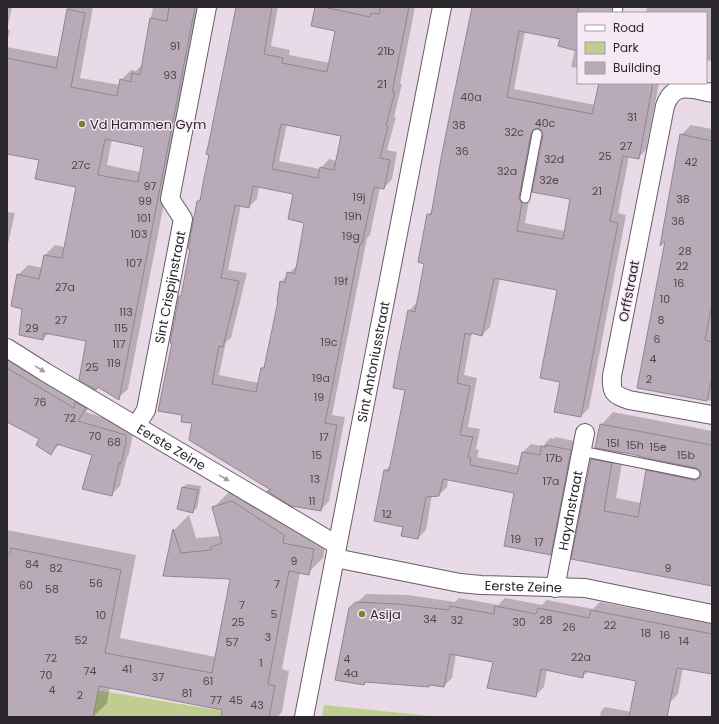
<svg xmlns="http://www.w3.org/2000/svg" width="719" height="724" font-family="Poppins,sans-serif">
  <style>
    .green { fill: #bfce90 }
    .shadow { fill: #0003; fill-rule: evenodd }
    .building { fill: #b8abb7; stroke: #928591; fill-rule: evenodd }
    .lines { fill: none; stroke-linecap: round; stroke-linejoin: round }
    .service-casing { stroke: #695d69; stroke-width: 11 }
    .minor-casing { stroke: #695d69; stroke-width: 20 }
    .service { stroke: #fff; stroke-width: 9 }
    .minor { stroke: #fff; stroke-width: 18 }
    .oneway { fill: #a09ea0 }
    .poi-dot { fill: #738331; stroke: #f6e8f5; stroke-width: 1.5 }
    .labels { text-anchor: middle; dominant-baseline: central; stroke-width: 3; stroke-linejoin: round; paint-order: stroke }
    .number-label { font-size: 11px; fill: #4f484f }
    .poi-label { font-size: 13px; fill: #2c272c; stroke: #f6e8f5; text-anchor: start }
    .street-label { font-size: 13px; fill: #2c272c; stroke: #f6e8f5 }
  </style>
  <rect width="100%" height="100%" fill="#e8dae7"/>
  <g class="green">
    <polygon points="89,689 259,717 83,717"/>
    <polygon points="324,705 430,716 445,717 322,717"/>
  </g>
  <g class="shadow">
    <polygon points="7,7 12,7 7,30 10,30 7,42"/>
    <path d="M 68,7 L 93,7 L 80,78 L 120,85 L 121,80 L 131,70 L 136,71 L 142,65 L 153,7 L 202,7 L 128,389 L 118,398 L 88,340 L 49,333 L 43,339 L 23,308 L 18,275 L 28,265 L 43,268 L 45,255 L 55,245 L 65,247 L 77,186 L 40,160 L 7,153 L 7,47 L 59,57 ZM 112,139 L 145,146 L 140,172 L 107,165 Z"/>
    <path d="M 236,7 L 278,7 L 271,46 L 290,50 L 289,55 L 330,63 L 336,31 L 316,7 L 415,7 L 400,84 L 402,84 L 394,117 L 396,117 L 387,150 L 397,152 L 392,179 L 384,188 L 380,187 L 370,235 L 367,238 L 332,415 L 345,417 L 329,501 L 321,510 L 268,491 L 271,488 L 183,414 L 173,342 L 180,296 L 183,293 L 198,201 L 201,198 ZM 287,124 L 342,135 L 337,161 L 329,159 L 320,169 L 279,161 ZM 259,186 L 294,193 L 305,222 L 297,265 L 281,282 L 279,301 L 266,365 L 262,368 L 259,383 L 219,375 L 226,342 L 231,338 L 247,273 L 228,270 L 241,205 L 248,207 L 257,199 Z"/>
    <path d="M 472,7 L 613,7 L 611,13 L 578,13 L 578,68 L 571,67 L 575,49 L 561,38 L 525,31 L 514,89 L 595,105 L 600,83 L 659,83 L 646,150 L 638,158 L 629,156 L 618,213 L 626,215 L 589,408 L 581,416 L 561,381 L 558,289 L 500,278 L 490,327 L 482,335 L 472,332 L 464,375 L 477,378 L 468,427 L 480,429 L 476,449 L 479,450 L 477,457 L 520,466 L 523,452 L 531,444 L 543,446 L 550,438 L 554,439 L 555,437 L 579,442 L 559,546 L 550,554 L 515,492 L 448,479 L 447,487 L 439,495 L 432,495 L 426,530 L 418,538 L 404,526 L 375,520 L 385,470 L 392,464 L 407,389 L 409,311 L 417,302 L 426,263 L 428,215 L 433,210 ZM 538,128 L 542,129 L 571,199 L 565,231 L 525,223 L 530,195 L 527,188 Z"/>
    <polygon points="647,7 712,7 712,61 706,60 706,13 646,13"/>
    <polygon points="691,125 712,129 712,401 638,387 667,239 681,135"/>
    <polygon points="7,212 15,213 7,248"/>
    <polygon points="7,356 93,400 86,412 133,427 133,433 129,454 127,457 120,486 112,494 93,454 60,444 51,453 40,439 7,420"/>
    <path d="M 613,412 L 712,431 L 712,585 L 573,558 L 592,460 L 603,448 L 601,425 ZM 624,451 L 658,459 L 647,471 L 641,503 L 616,498 Z"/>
    <polygon points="187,484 201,486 197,508 193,511 183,487"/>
    <polygon points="247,487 328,534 323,558 308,573 300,572 282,669 289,671 282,712 277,717 222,717 224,709 110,687 107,703 93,717 7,717 7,530 136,555 120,638 216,657 232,578 164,575 174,530 189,515 196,538 221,536 213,508 228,493"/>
    <polygon points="366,594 408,595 455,602 459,598 498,605 505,598 542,605 547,600 593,609 600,602 712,624 712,673 683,668 678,694 669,703 638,680 589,671 583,676 547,669 544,687 535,696 494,662 456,654 452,678 444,686 431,684 367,681 364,684 350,609"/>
    <polygon points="605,707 637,713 636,717 600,717 601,711"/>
  </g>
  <g class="building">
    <path d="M 169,7 L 195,7 L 119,400 L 98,387 L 96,390 L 79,380 L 86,341 L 44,333 L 43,340 L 19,335 L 22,309 L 11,306 L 17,274 L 39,279 L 44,255 L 62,258 L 76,187 L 35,179 L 39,160 L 7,154 L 7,58 L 56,68 L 67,9 L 85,13 L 71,87 L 117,96 L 120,79 L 131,82 L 132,73 L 140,75 L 150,18 L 167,21 ZM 105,139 L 144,147 L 138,182 L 98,175 Z"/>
    <path d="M 236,7 L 272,7 L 264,54 L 283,58 L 282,63 L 327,72 L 335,31 L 311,26 L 315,7 L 323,7 L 370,17 L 371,13 L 379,14 L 380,7 L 409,7 L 392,92 L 395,92 L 386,125 L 388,126 L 380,158 L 390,160 L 384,189 L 374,187 L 362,244 L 360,244 L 325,423 L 337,425 L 321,511 L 291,506 L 267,491 L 271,490 L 189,440 L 192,423 L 181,422 L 182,415 L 158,411 L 172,343 L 170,343 L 179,296 L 181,296 L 190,249 L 188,249 L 197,201 L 200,201 L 204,178 L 209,155 L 206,154 L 209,142 ZM 281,124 L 341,136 L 334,170 L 320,167 L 318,178 L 272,169 ZM 253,186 L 293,194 L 288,219 L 304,223 L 295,274 L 287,272 L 285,283 L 280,281 L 277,301 L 278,301 L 264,368 L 261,368 L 256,392 L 212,384 L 219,346 L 223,347 L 239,281 L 221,278 L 235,205 L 249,208 Z"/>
    <path d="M 472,7 L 578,7 L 578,51 L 558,46 L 560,39 L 519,31 L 507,97 L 592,114 L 599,83 L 653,83 L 639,159 L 623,156 L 610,221 L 618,223 L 581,417 L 554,412 L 560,382 L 540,378 L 557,290 L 494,278 L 482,336 L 471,333 L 471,335 L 465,333 L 457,383 L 470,386 L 460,435 L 473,437 L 468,457 L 471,458 L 470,465 L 517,474 L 522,452 L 540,455 L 541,446 L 546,447 L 546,445 L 571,450 L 551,555 L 504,546 L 514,493 L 443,479 L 439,496 L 426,497 L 418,539 L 401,536 L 403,527 L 374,521 L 384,470 L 389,471 L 405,390 L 393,388 L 398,360 L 408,310 L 415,312 L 424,264 L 418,262 L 427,214 L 431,215 L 442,153 ZM 538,128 L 541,130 L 543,135 L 532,192 L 570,199 L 563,239 L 517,231 L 522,203 L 520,200 L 519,197 L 531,133 L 533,130 Z"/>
    <polygon points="680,134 712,141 712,304 705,340 712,342 712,377 707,401 637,388 665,241 660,246"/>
    <polygon points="7,368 74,408 75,402 86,408 78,421 126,435 126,442 121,464 119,463 112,496 82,489 92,455 57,444 51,455 36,445 39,439 7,422"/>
    <polygon points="600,424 712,445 712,586 571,559 591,459 612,463 604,511 638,517 646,470 694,480 697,480 701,476 701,472 696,468 646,458 632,454 595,448"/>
    <polygon points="182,487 198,490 193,513 177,509"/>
    <polygon points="232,501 284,535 283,543 314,549 309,575 289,571 268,684 275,686 269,717 221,717 222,710 99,686 93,717 7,717 7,554 10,554 11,548 121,570 105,653 212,673 230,579 163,576 173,529 181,553 211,550 211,547 222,543 212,507"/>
    <polygon points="356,602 398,604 449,610 450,606 494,614 495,606 536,614 538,608 589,618 591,610 712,634 712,674 677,668 667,717 629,717 636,681 584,671 583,678 541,669 536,697 487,688 493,662 450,654 444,687 430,685 429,687 365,682 364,685 335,680 349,608"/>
  </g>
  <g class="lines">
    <g class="service-casing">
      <g id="service">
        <polyline points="617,13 618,7"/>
        <polyline points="525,198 537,134"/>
        <polyline points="581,451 695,474"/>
      </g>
    </g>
    <g class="minor-casing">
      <g id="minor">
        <path d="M 712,93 C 691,89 674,81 665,106 L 612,376 C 611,393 614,395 629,400 L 712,415"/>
        <path id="s1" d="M 7,348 L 45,372 L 337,545"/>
        <path id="s2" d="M 136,426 L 146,410 L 183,219 L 170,199 L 207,7"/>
        <path id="s3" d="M 335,558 L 460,583 L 481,585 L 585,588 L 712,614"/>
        <path id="s4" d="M 555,588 L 585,433"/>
        <path id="s5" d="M 304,717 L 442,7"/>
      </g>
    </g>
    <use href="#service" class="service"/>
    <use href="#minor" class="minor"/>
  </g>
  <defs><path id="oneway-solid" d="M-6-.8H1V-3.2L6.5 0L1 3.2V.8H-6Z"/></defs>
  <g class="oneway">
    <use href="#oneway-solid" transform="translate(40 369) rotate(32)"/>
    <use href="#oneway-solid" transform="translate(224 478) rotate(31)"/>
  </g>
  <g class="poi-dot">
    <circle cx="82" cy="124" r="4"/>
    <circle cx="362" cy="614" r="4"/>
  </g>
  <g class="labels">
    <g class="number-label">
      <text x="175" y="46">91</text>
      <text x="386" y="51">21b</text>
      <text x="170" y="75">93</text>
      <text x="382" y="84">21</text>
      <text x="471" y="97">40a</text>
      <text x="632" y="117">31</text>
      <text x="545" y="123">40c</text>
      <text x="459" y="125">38</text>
      <text x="514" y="132">32c</text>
      <text x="626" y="146">27</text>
      <text x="462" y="151">36</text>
      <text x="605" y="156">25</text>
      <text x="554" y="159">32d</text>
      <text x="691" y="162">42</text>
      <text x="81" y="165">27c</text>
      <text x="507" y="171">32a</text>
      <text x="549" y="180">32e</text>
      <text x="150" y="186">97</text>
      <text x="597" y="191">21</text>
      <text x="359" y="197">19j</text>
      <text x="683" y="199">38</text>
      <text x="145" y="201">99</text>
      <text x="353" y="216">19h</text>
      <text x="144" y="218">101</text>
      <text x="678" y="221">36</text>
      <text x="139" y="234">103</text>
      <text x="351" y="236">19g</text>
      <text x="685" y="251">28</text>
      <text x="134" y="263">107</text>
      <text x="682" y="266">22</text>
      <text x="341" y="281">19f</text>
      <text x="679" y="283">16</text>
      <text x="65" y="287">27a</text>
      <text x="665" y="299">10</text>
      <text x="126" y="312">113</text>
      <text x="61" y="320">27</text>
      <text x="661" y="320">8</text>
      <text x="32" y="328">29</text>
      <text x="121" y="328">115</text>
      <text x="657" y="339">6</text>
      <text x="329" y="342">19c</text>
      <text x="119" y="344">117</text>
      <text x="653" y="359">4</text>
      <text x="114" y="363">119</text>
      <text x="92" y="367">25</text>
      <text x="321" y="378">19a</text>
      <text x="649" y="379">2</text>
      <text x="319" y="397">19</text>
      <text x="40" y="402">76</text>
      <text x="70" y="418">72</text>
      <text x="95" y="436">70</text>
      <text x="324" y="437">17</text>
      <text x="114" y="442">68</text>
      <text x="613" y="443">15l</text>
      <text x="635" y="445">15h</text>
      <text x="658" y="447">15e</text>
      <text x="317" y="455">15</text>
      <text x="686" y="455">15b</text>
      <text x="554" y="458">17b</text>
      <text x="315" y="479">13</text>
      <text x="551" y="481">17a</text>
      <text x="312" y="501">11</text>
      <text x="387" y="514">12</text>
      <text x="516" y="539">19</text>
      <text x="539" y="542">17</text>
      <text x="294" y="561">9</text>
      <text x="32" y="564">84</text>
      <text x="56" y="568">82</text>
      <text x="668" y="568">9</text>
      <text x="96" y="583">56</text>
      <text x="277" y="584">7</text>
      <text x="26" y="585">60</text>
      <text x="52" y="589">58</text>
      <text x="242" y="605">7</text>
      <text x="274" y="614">5</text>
      <text x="101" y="615">10</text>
      <text x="430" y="619">34</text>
      <text x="457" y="620">32</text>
      <text x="546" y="620">28</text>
      <text x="238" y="622">25</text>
      <text x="519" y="622">30</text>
      <text x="610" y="625">22</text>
      <text x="569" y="627">26</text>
      <text x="646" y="633">18</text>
      <text x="665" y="635">16</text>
      <text x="268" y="637">3</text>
      <text x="81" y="640">52</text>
      <text x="684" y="641">14</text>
      <text x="232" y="642">57</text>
      <text x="581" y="657">22a</text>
      <text x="51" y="658">72</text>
      <text x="347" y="659">4</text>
      <text x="261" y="663">1</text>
      <text x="127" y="669">41</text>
      <text x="90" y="671">74</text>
      <text x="351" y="673">4a</text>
      <text x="46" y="675">70</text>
      <text x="158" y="677">37</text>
      <text x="208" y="681">61</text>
      <text x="52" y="690">4</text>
      <text x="187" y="693">81</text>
      <text x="80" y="695">2</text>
      <text x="216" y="700">77</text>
      <text x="236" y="700">45</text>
      <text x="257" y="705">43</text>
    </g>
    <g class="poi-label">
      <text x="90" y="124">Vd Hammen Gym</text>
      <text x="370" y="614">Asija</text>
    </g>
    <g class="street-label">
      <text stroke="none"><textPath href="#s2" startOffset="144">Sint Crispijnstraat</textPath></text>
      <text transform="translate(629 291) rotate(-79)">Orffstraat</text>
      <text stroke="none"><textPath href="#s5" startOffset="362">Sint Antoniusstraat</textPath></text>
      <text stroke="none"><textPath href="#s1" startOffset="192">Eerste Zeine</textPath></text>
      <text stroke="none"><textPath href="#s4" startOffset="79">Haydnstraat</textPath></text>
      <text stroke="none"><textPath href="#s3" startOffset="191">Eerste Zeine</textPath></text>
    </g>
  </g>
  <rect width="719" height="724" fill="none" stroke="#2c272c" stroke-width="16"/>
  <rect x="577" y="12" width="130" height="72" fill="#f6e8f5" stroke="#a59ba5"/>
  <rect x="585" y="25" width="20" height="6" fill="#ffffff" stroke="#a59ba5"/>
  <text x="613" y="32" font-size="12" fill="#2c272c">Road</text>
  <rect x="585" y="42" width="20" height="12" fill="#bfce90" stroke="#a59ba5"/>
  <text x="613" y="52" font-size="12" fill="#2c272c">Park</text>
  <rect x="585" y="62" width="20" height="12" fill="#b8abb7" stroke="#a59ba5"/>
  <text x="613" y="72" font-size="12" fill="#2c272c">Building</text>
</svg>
